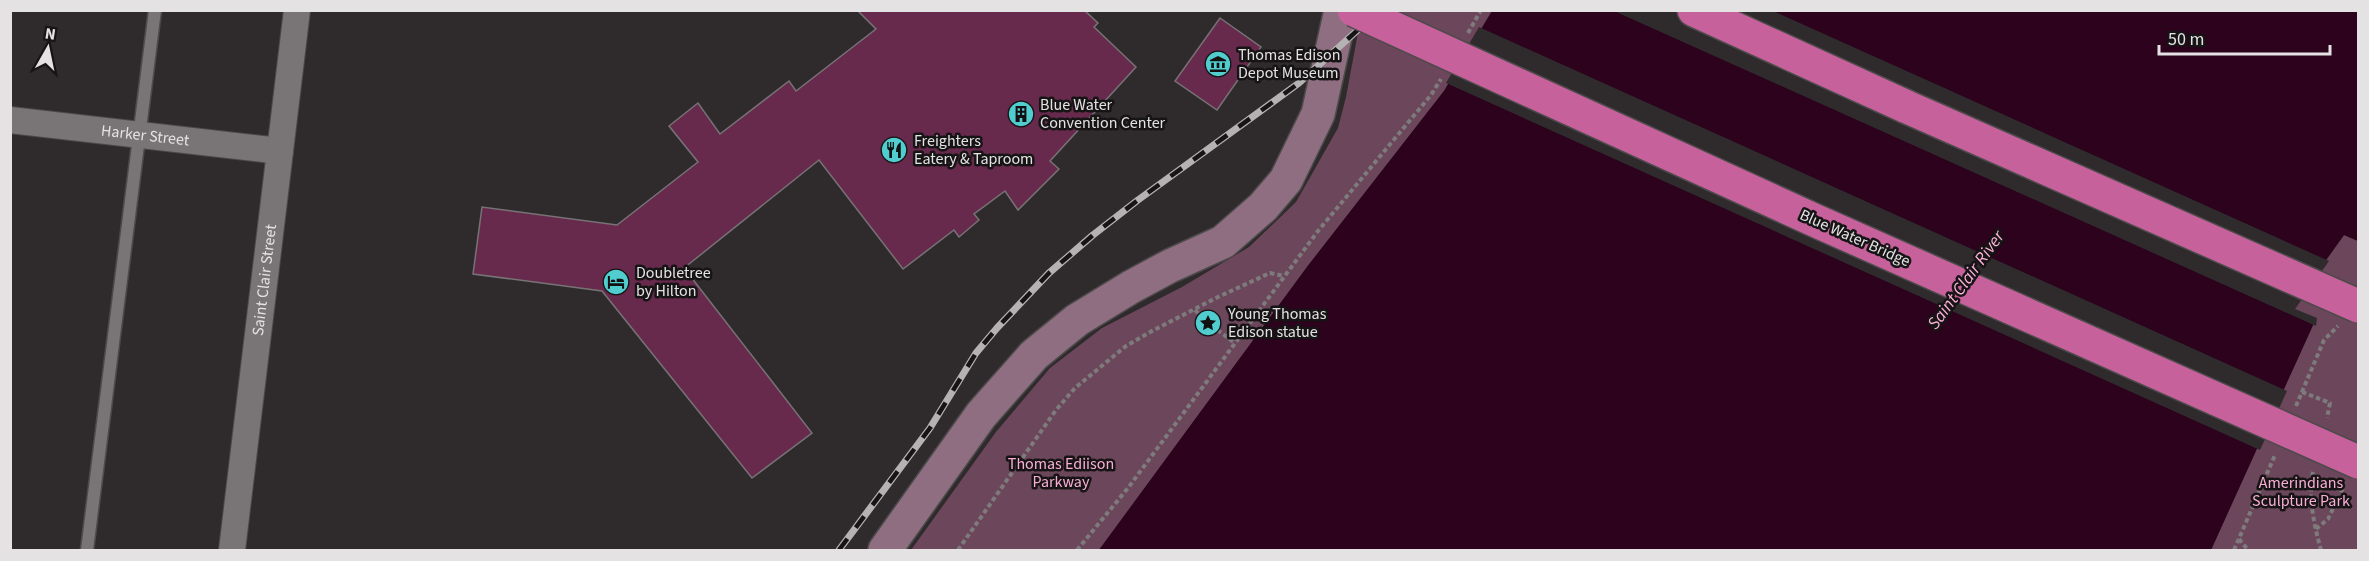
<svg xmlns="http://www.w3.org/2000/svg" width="2369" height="561" font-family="'Source Sans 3',sans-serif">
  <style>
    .green { fill: #6c465a }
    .water { fill: #2c021d }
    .pier { fill: #2f2b2d }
    .building { fill: #672a4d; stroke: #777375; stroke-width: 1.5 }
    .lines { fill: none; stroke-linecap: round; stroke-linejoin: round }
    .lane-casing { stroke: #4d4a4b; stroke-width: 15 }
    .street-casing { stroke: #4d4a4b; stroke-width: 28 }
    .secondary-casing { stroke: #4d4a4b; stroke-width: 36 }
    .highway-casing { stroke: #4d4a4b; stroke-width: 36 }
    .path { stroke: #7e7b7d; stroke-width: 4; stroke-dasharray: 4.5 3; stroke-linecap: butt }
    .lane { stroke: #797476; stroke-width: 12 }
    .street { stroke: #797476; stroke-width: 26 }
    .secondary { stroke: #906e81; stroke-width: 33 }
    .highway { stroke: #c7619b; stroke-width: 33 }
    .rail-casing { stroke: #b5b2b4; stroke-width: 7 }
    .rail { stroke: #161415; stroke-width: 4.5; stroke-dasharray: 14; stroke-linecap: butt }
    .highway-bridge-casing { stroke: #4d4a4b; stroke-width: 36; stroke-linecap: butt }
    .highway-bridge { stroke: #c7619b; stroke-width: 33 }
    .labels { text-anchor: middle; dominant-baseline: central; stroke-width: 5; stroke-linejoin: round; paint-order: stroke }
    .poi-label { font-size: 16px; fill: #e5e2e4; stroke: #161415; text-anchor: start }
    .street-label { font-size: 16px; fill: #e5e2e4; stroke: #161415 }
    .park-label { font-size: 16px; fill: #faaed6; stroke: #161415 }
    .water-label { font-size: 18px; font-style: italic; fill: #fcafd7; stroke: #161415 }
  </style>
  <rect width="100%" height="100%" fill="#2f2b2d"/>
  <g class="green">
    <polygon points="1362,11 1492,11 1444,91 1307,267 1099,550 911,550 996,432 1050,368 1102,328 1182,287 1249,247 1296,202 1338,128 1346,97"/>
    <polygon points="2344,235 2358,241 2358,550 2211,550 2263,434 2290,311"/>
  </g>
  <polygon class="water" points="1492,11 2358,11 2358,241 2344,235 2290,310 2315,321 2211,550 1099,550 1307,267 1444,91"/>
  <g class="pier">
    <polygon points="1614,11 1773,11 2329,261 2295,309 2317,318 2316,326"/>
    <polygon points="1479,27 2287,391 2260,450 1446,83"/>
  </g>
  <g class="building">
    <polygon points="857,10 1084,10 1098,23 1094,27 1136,67 1050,161 1059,169 1018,210 1005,191 974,214 979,220 959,237 954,230 903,269 819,160 684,268 812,433 752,478 602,291 473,274 482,207 617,225 698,162 669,126 698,103 720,134 789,81 796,91 876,29"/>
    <polygon points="1220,18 1261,47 1217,110 1175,81"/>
  </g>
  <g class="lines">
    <g class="lane-casing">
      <polyline id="lane" points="87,550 155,10"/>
    </g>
    <g class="street-casing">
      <g id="street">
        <path id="s1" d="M 10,120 L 280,151"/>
        <path id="s2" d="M 232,550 L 297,10"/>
      </g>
    </g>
    <g class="secondary-casing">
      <polyline id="secondary" points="885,550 981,415 1034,355 1077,320 1131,287 1170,266 1223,242 1263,207 1286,180 1318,114 1341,10"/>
    </g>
    <g class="highway-casing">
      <polyline id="highway" points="1694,10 1907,107"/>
    </g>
    <g class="path">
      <polyline points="1468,33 1481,10"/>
      <polyline points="1195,310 1208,323 1235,343"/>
      <polyline points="2302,392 2330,403 2327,418"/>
      <polyline points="2296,406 2324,340 2338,326"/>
      <path d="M 2313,472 C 2308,498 2314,525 2321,550"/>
      <polyline points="2316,529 2328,519 2344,486"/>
      <polyline points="2239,539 2248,550"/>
      <polyline points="958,550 1056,410 1075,388 1126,346 1152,331 1218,297 1270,273 1284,276"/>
      <polyline points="1077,550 1128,488 1318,231 1431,95 1441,79"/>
      <polyline points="2234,550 2275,455"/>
    </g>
    <use href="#lane" class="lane"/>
    <use href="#street" class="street"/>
    <use href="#secondary" class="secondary"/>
    <use href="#highway" class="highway"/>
    <g class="rail-casing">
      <polyline id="rail" points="839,550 930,428 976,353 997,328 1049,273 1093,235 1138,200 1299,83 1380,10"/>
    </g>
    <use href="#rail" class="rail"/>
    <g class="highway-bridge-casing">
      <g id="highway-bridge">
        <polyline points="1354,10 1814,220 2358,462"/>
        <polyline points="1907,107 2358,306"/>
      </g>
    </g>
    <use href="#highway-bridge" class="highway-bridge"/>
  </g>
  <defs>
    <g id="museum-disc" transform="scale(1.35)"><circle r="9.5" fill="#52cdcf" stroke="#161415"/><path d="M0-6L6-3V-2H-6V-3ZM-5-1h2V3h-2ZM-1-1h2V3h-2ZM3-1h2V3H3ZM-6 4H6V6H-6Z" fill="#111"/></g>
    <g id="building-disc" transform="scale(1.35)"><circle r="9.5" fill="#52cdcf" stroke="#161415"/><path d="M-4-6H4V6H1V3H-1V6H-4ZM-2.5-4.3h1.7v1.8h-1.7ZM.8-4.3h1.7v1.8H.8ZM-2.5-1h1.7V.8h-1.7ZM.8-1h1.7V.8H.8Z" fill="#111"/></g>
    <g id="restaurant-disc" transform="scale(1.35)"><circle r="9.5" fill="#52cdcf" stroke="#161415"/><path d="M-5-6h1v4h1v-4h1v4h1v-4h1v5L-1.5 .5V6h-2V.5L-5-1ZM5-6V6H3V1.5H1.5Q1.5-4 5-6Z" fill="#111"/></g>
    <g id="hotel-disc" transform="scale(1.35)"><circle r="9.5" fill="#52cdcf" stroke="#161415"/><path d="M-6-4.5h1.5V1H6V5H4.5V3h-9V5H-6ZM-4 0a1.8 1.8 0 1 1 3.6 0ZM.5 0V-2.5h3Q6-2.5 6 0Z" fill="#111"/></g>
    <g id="sight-disc" transform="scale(1.35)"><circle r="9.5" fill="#52cdcf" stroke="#161415"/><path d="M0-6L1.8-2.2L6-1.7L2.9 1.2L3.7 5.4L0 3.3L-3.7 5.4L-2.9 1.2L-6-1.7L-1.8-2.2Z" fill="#111"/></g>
  </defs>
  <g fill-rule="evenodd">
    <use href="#museum-disc" x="1218" y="64"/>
    <use href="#building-disc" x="1021" y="114"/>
    <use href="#restaurant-disc" x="894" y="150"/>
    <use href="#hotel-disc" x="616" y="282"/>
    <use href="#sight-disc" x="1208" y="323"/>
  </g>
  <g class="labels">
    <g class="poi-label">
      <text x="1238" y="55">Thomas Edison<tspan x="1238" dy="18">Depot Museum</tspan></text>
      <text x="1040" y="105">Blue Water<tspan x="1040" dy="18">Convention Center</tspan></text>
      <text x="914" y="141">Freighters<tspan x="914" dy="18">Eatery &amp; Taproom</tspan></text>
      <text x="636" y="273">Doubletree<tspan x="636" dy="18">by Hilton</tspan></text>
      <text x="1228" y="314">Young Thomas<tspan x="1228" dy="18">Edison statue</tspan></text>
    </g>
    <g class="street-label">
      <text stroke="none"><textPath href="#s1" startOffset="136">Harker Street</textPath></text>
      <text transform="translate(1855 238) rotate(24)">Blue Water Bridge</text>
      <text stroke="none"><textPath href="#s2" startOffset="272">Saint Clair Street</textPath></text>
    </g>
    <g class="park-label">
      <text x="1061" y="464">Thomas Ediison<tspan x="1061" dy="18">Parkway</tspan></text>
      <text x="2301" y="483">Amerindians<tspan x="2301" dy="18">Sculpture Park</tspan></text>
    </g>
    <g class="water-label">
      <text transform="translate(1966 280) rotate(-54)">Saint Clair River</text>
    </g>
  </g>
  <rect width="2369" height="561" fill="none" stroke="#e5e2e4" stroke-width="24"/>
  <g transform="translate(48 48) rotate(9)" stroke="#161415" stroke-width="4.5" paint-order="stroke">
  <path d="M0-4.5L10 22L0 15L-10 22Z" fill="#e5e2e4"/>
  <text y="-9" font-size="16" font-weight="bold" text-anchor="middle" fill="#e5e2e4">N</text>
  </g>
  <path d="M2159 45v9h171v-9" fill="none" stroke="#e5e2e4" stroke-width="3"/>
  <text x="2168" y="45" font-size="18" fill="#e5e2e4" stroke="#161415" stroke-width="4.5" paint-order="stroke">50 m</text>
</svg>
